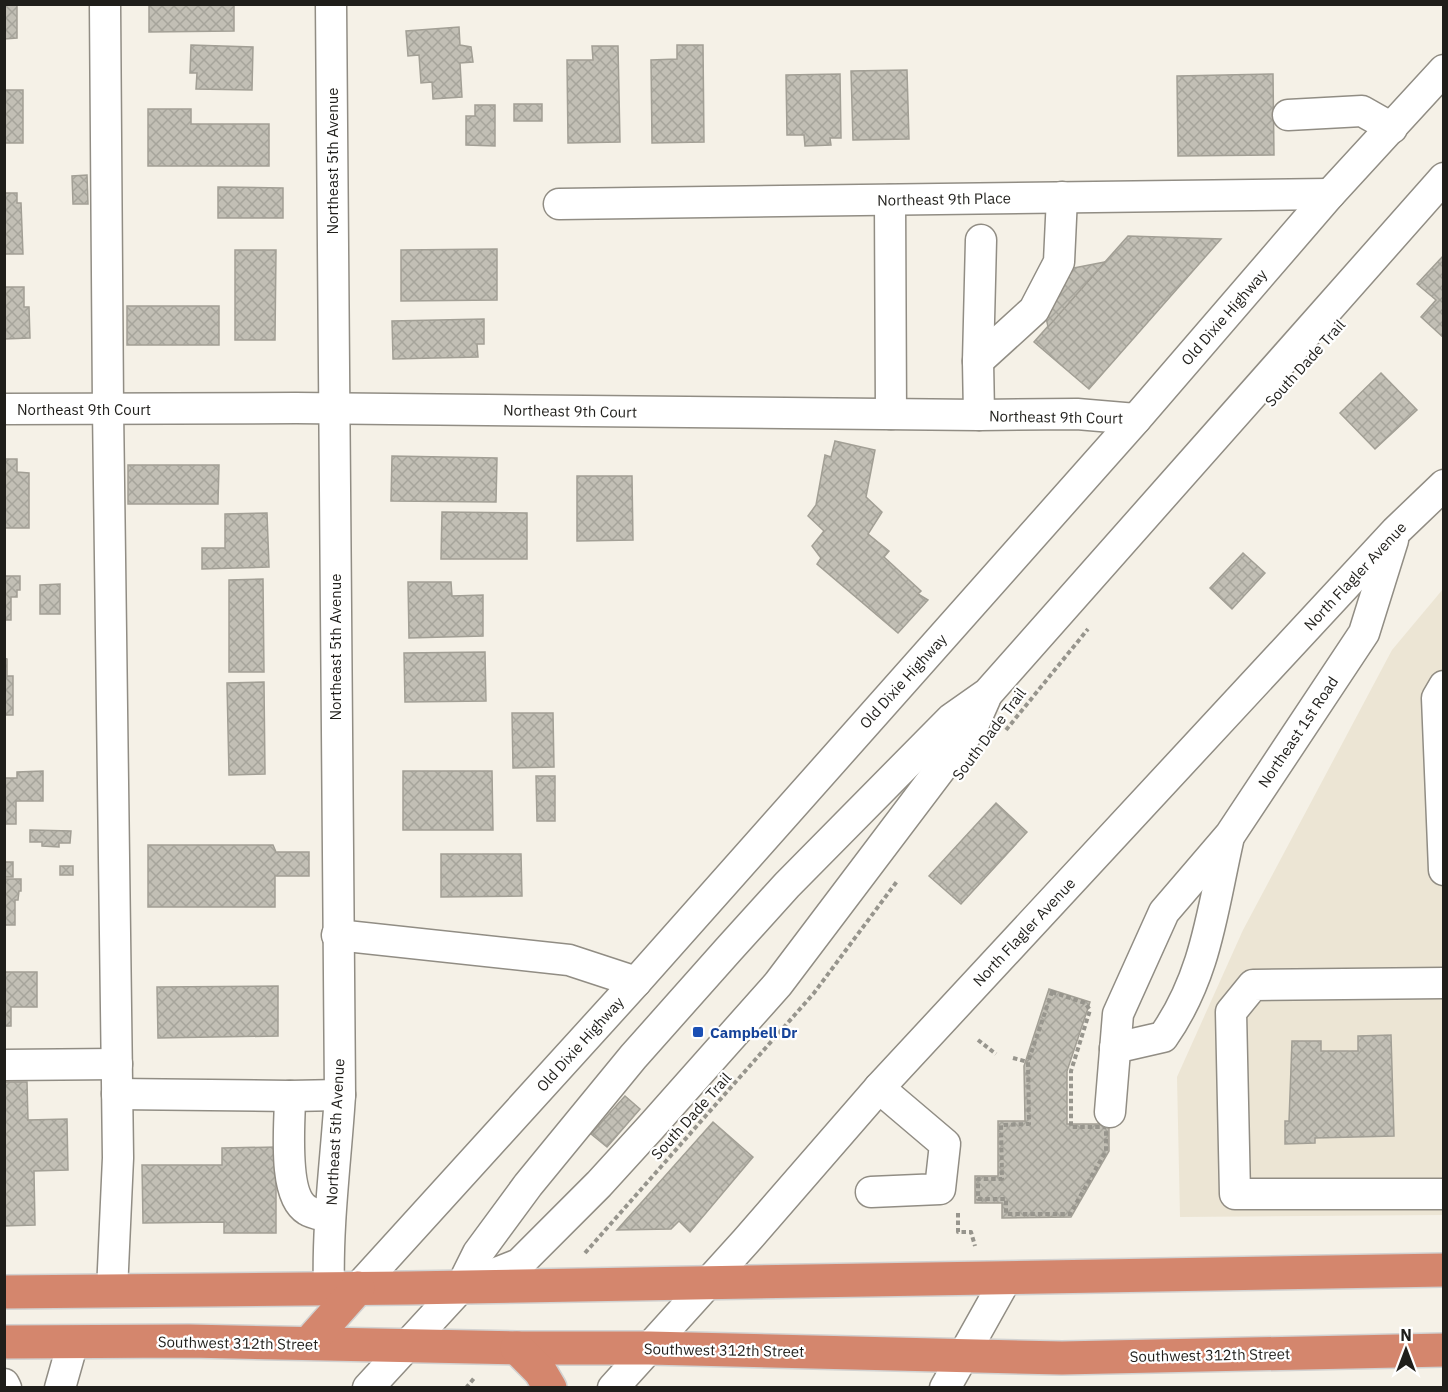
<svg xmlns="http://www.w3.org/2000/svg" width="1448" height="1392" font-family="'IBM Plex Sans',sans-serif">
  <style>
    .built { fill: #ece5d4 }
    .building { fill: url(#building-cross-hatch); stroke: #a29f95; stroke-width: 1.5 }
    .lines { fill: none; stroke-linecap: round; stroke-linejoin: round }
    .minor-casing { stroke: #918d84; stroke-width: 33 }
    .highway-casing { stroke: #d2d2d1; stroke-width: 36 }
    .path { stroke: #97958d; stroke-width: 4; stroke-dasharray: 4.5 3; stroke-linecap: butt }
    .minor { stroke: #fff; stroke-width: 30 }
    .highway { stroke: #d4866d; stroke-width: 33 }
    .transit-dot { fill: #1a4fb4; stroke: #fff; stroke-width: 2 }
    .labels { text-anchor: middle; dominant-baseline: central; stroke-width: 4.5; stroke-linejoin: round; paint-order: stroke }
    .street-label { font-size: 15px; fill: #1f1e1a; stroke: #fff }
    .transit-label { font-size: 15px; font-weight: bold; fill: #164399; stroke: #fff; text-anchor: start }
  </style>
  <defs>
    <pattern id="building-cross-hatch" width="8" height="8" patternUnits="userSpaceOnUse" patternTransform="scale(1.5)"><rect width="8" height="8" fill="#c2bfb5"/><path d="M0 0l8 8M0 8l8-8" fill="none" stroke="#a6a49b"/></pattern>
  </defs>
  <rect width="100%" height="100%" fill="#f5f1e7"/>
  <polygon class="built" points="1443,589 1443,1215 1180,1217 1177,1077 1243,930 1392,650"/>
  <g class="building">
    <polygon points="4,4 17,4 17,38 4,39"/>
    <polygon points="149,4 234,4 234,31 149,32"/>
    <polygon points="459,27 460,45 471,47 473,62 460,63 462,97 433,99 432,82 421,83 419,55 408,56 406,31"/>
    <polygon points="191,45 253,47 252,90 196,89 197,73 190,73"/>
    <polygon points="677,45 703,45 704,142 652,143 651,60 677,59"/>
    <polygon points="592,46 618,46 620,142 568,143 567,60 593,60"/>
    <polygon points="907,70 909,139 853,140 851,71"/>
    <polygon points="840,74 841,138 830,138 831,145 805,146 804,135 787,135 786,75"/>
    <polygon points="1273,74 1274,155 1178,156 1177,76"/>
    <rect x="4" y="90" width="19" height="53"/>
    <rect x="514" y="104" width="28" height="17"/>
    <polygon points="475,105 495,105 495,146 466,145 466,116 475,116"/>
    <polygon points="148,109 191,109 191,124 269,124 269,166 148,166"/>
    <polygon points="87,175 88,204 73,204 72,176"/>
    <polygon points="218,187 283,188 283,218 218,218"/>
    <polygon points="4,193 17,193 17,203 21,203 23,254 5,254"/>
    <polygon points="1128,236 1221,239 1089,389 1034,342"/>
    <polygon points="497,249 497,300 401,301 401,250"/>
    <polygon points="235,250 276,250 275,340 235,340"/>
    <polygon points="1444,255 1444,338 1421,317 1436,300 1417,284"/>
    <polygon points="1105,262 1048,327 1037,275"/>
    <polygon points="4,287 24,287 24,307 29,307 30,338 4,339"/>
    <rect x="127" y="306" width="92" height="39"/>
    <polygon points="484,319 484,344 477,344 478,357 393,359 392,321"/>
    <polygon points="1381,373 1417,410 1375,449 1340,413"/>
    <polygon points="835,441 875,450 866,497 882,512 868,534 889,551 884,557 921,591 918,594 928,600 898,633 817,564 821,558 812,546 824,531 808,516 816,505 825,455 831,457"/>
    <polygon points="392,456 497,458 496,502 391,501"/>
    <polygon points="4,459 17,459 17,472 29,473 29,528 4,528"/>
    <polygon points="128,465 219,465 218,504 128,504"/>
    <polygon points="577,476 632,476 633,540 577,541"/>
    <polygon points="442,512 527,513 527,559 441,559"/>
    <polygon points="267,513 269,567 202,569 202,548 225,548 225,514"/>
    <polygon points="1243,553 1265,573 1232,609 1210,588"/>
    <polygon points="4,576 20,576 20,590 17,590 17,597 11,597 11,620 4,620"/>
    <polygon points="263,579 264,672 229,672 229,580"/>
    <polygon points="408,582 451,582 452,596 483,595 483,636 409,638"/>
    <polygon points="60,584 60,614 40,614 40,585"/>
    <polygon points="485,652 486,701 405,702 404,653"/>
    <polygon points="4,658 7,659 7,676 13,676 13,715 4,715"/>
    <polygon points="264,682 265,774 229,775 227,683"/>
    <polygon points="512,713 553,713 554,767 513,768"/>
    <polygon points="43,771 43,801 16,801 16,824 4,824 4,778 17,778 17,772"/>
    <polygon points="403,771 492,771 493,830 403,830"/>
    <polygon points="536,776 555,776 555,821 537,821"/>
    <polygon points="996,803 1027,832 961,904 929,876"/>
    <polygon points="30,830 71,831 70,843 59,843 59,847 42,846 42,842 30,842"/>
    <polygon points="148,845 273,845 276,852 309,852 309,876 275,876 275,907 148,907"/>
    <polygon points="441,854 521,854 522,896 441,897"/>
    <rect x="4" y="862" width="9" height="15"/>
    <rect x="60" y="866" width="13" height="9"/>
    <polygon points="4,879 21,879 21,891 19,891 18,900 15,900 15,925 4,925"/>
    <polygon points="4,972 37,972 37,1007 11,1007 11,1026 4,1026"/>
    <polygon points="278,986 278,1036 158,1038 157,987"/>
    <polygon points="1049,989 1090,1002 1067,1071 1067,1124 1109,1124 1109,1151 1071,1217 1002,1218 1002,1203 975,1203 975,1176 998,1176 998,1121 1025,1121 1024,1066"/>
    <polygon points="1391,1035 1394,1136 1315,1138 1315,1143 1285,1144 1285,1121 1289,1121 1292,1041 1321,1041 1321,1051 1358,1051 1358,1036"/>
    <polygon points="4,1082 27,1082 28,1120 67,1119 68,1170 34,1171 35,1225 4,1226"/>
    <polygon points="625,1096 640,1109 607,1147 591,1134"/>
    <polygon points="713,1122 753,1157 690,1232 679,1221 671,1229 617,1230"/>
    <polygon points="276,1147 276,1233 224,1233 224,1222 143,1223 142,1165 222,1165 222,1148"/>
  </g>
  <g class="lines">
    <g class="minor-casing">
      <g id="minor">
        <polyline points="105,4 108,408 118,1158 112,1291"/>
        <polyline points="1288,115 1362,111 1392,128"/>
        <polyline points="890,200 891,414"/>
        <polyline points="559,204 1330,194"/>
        <polyline points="978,361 1034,310 1059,262 1062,197"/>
        <polyline points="4,409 296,408 979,415 1077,414 1136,419"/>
        <polyline points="979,415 978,361 981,240"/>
        <polyline points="1444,686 1437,698 1444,870"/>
        <polyline points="337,935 569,960 636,982"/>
        <polyline points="1444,983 1253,985 1231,1012 1235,1194 1444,1194"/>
        <path d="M 1115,1048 L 1163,1037 C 1206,976 1212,912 1228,841"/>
        <polyline points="4,1065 117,1064"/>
        <polyline points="117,1094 290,1096 340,1095"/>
        <path d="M 290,1096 C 290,1124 282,1195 307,1210 C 313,1214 323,1215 330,1217"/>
        <polyline points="1110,1112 1118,1014 1164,912 1230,835 1364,633 1393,540"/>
        <polyline points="871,1192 940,1189 945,1144 879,1088"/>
        <polyline points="466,1285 519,1264 599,1184 651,1127 778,984 973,726 985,699"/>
        <path d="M 329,1288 C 327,1224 336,1159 340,1095 L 331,4"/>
        <polyline points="358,1288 636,982 1136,419 1330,194 1444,70"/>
        <polyline points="4,1384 6,1388"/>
        <polyline points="60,1388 73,1342"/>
        <polyline points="368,1388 461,1287 478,1253 528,1185 633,1057 729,949 787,885 951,719 988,693 1444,178"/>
        <polyline points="613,1388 746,1241 879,1088 1396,531 1444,485"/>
        <polyline points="945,1388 1006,1279"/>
      </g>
    </g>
    <g class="highway-casing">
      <g id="highway">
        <polyline points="4,1292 408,1288 1444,1270"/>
        <polyline points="4,1342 189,1341 517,1348 649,1348 1062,1358 1444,1350"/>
        <polyline points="309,1343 358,1288"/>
        <polyline points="517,1348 540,1371 550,1388"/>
      </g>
    </g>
    <g class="path">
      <polyline points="1006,730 1088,629"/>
      <polygon points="1052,992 1085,1003 1090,1010 1071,1071 1071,1127 1106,1127 1106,1151 1070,1214 1006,1214 1006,1199 978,1199 978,1179 1002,1179 1001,1125 1029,1124 1028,1062"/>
      <polyline points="978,1040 996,1054"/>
      <polyline points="1013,1058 1028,1062"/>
      <polyline points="958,1213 958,1232 971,1232 975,1246"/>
      <polyline points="585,1253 814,993 898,880"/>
      <polyline points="466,1388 475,1377"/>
    </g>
    <use href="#minor" class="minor"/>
    <use href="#highway" class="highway"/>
  </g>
  <rect class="transit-dot" x="692" y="1026" width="12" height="12" rx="3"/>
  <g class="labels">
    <g class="street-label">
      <text transform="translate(332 161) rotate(-90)">Northeast 5th Avenue</text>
      <text transform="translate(944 199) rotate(-1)">Northeast 9th Place</text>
      <text transform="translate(1224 317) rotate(-49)">Old Dixie Highway</text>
      <text transform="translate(1305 363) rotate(-48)">South Dade Trail</text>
      <text x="84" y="409">Northeast 9th Court</text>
      <text transform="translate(570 411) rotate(1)">Northeast 9th Court</text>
      <text transform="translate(1056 417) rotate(1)">Northeast 9th Court</text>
      <text transform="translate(1355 576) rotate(-47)">North Flagler Avenue</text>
      <text transform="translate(335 647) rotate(-90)">Northeast 5th Avenue</text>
      <text transform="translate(903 681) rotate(-48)">Old Dixie Highway</text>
      <text transform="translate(1298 732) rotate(-56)">Northeast 1st Road</text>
      <text transform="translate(989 734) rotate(-53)">South Dade Trail</text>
      <text transform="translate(1024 932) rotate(-47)">North Flagler Avenue</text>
      <text transform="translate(580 1044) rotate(-48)">Old Dixie Highway</text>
      <text transform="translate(691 1116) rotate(-48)">South Dade Trail</text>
      <text transform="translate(335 1132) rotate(-87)">Northeast 5th Avenue</text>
      <text transform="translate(238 1343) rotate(1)">Southwest 312th Street</text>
      <text transform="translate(724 1350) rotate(1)">Southwest 312th Street</text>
      <text transform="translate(1210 1355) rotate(-1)">Southwest 312th Street</text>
    </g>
    <g class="transit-label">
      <text x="710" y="1032">Campbell Dr</text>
    </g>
  </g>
  <rect width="1448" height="1392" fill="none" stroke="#1f1e1a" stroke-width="12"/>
  <g transform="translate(1406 1350)" stroke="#ffffff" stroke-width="4.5" paint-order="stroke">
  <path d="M0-4.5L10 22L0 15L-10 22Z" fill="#1f1e1a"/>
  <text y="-9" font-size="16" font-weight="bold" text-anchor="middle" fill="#1f1e1a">N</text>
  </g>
</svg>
